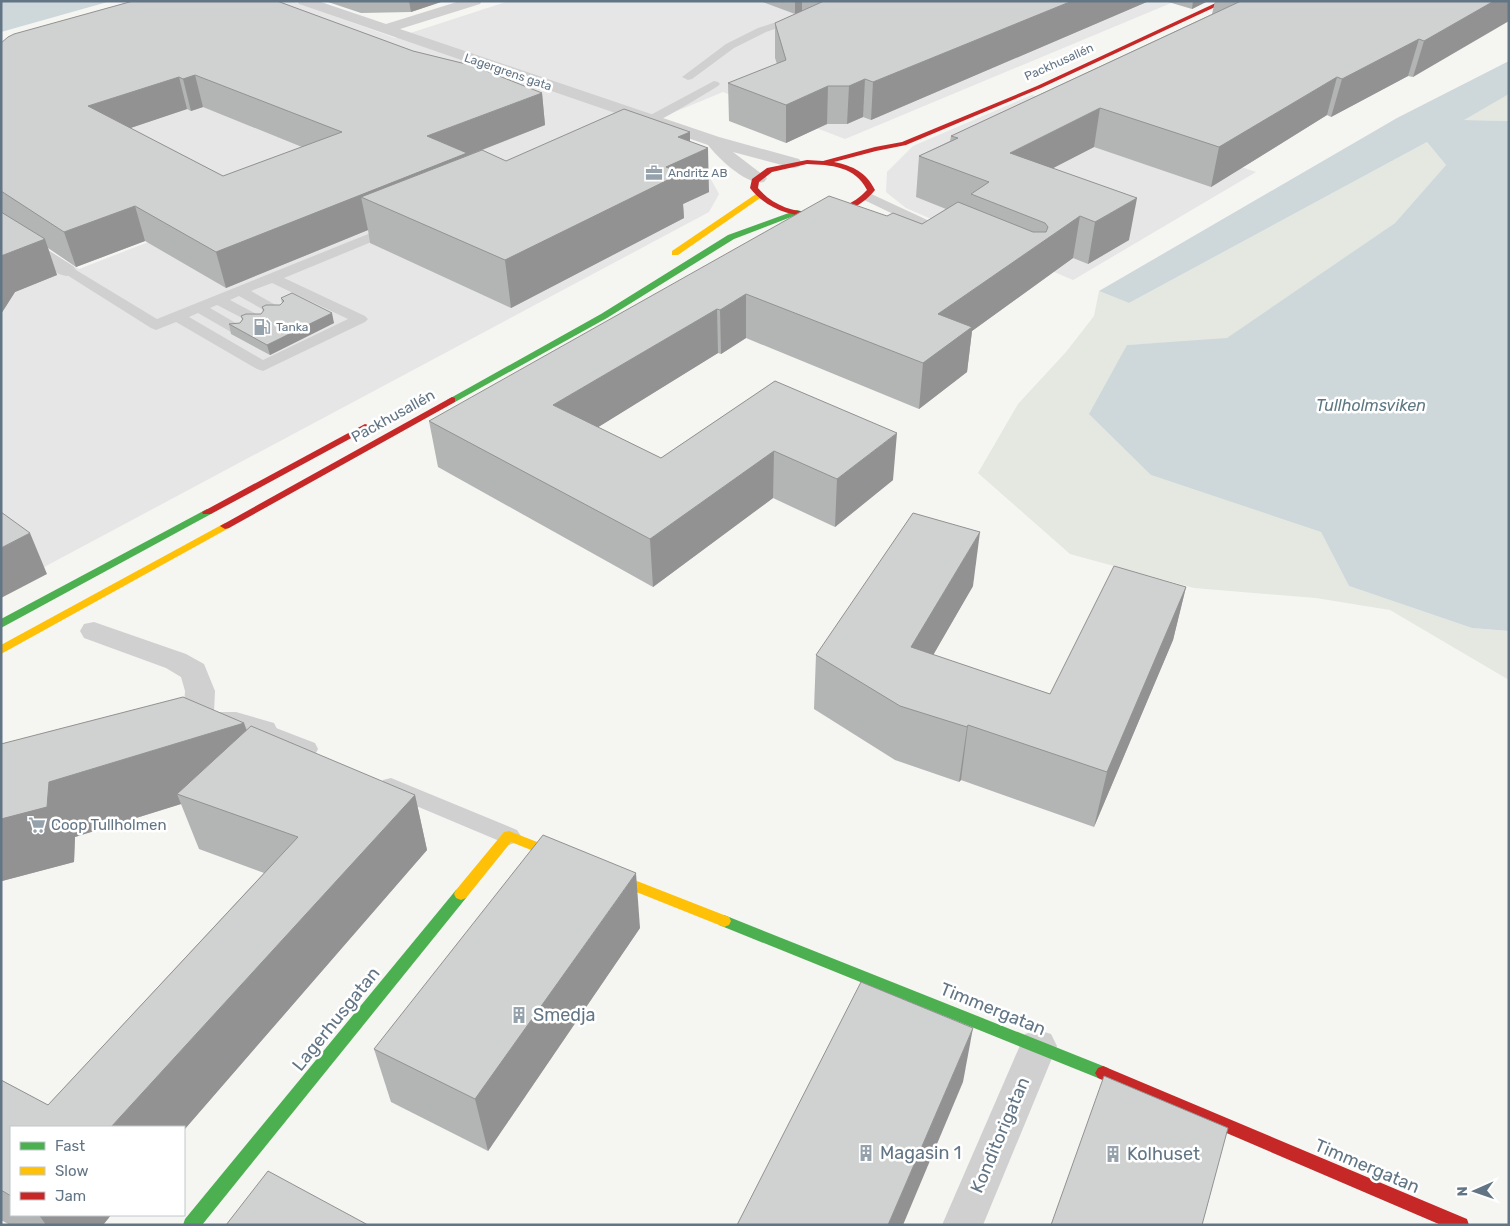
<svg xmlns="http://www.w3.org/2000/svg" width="1510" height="1226" font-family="Rubik,sans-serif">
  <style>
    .built { fill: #e5e6e5 }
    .green { fill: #e4e8e0 }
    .water { fill: #ced7da }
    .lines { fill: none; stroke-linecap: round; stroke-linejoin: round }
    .lane { fill: #d0d0d1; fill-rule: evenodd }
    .street { fill: #d0d0d1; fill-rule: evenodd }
    .fast { fill: #4caf50; fill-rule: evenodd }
    .slow { fill: #ffc107; fill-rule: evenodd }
    .jam { fill: #c62828; fill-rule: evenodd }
    .wall { fill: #b3b4b4; fill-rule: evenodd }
    .shaded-wall { fill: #929292 }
    .building { fill: #d0d1d1; stroke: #929292; fill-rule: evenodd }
    .labels { text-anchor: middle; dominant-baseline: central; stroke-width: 5; stroke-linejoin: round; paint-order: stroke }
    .far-street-label { font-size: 12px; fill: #627585; stroke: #fff }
    .far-poi-label { font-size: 12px; fill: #627585; stroke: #fff; text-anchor: start }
    .street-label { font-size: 15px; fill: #627585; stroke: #fff }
    .poi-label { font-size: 15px; fill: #627585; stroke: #fff; text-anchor: start }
    .water-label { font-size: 16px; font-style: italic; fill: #5e7882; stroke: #fff }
    .near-street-label { font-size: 18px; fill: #627585; stroke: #fff }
    .near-poi-label { font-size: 18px; fill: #627585; stroke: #fff; text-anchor: start }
  </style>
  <rect width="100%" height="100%" fill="#f5f5f2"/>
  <g class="built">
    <polygon points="197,1 292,1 395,38 509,1 1176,1 845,139 723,92 672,113 631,135 703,165 719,194 709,212 1,590 1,224 79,269 231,210 98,139"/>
    <polygon points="1032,95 1256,172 1073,280 906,208 886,192 887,172 913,146"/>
  </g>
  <g class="green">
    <polygon points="1509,94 1509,121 1463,120"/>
    <polygon points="1427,142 1446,165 1395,223 1227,339 1127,345 1151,475 1321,532 1349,586 1472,628 1509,631 1509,680 1390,610 1316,598 1194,588 1070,554 978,473 1018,404 1066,352 1094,316 1099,291 1129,303"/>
  </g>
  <g class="water">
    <polygon points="1,1 111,1 1,32"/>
    <polygon points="1509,61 1509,94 1464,120 1509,121 1509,631 1472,628 1349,586 1321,532 1151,475 1089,414 1127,345 1227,338 1395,223 1446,165 1427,142 1129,303 1099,291 1397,118"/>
  </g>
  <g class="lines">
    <g class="lane">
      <polygon points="840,1 856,1 766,32 734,48 692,79 688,80 682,77 726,44 758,28"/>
      <path d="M 714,81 L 718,82 L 720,84 L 718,86 C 703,95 644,133 630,130 L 628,127 Z"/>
      <polygon points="867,192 951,231 953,234 951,237 941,237 862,199 860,196"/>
      <path d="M 393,224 L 400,228 L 398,231 L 284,278 L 365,316 L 368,319 L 365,322 L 263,371 L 257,369 L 176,322 L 156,330 L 151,328 L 59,270 L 61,267 L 71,267 L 157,319 ZM 272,283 L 348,319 L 263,360 L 189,317 L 198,313 L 231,332 L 241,332 L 244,329 L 241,326 L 210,308 L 217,305 L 252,323 L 262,323 L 265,320 L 262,317 L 230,300 L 239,296 L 271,314 L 281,314 L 284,311 L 281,308 L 251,291 Z"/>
      <polygon points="263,723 315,743 318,749 315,755 307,757 255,737 252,731 255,725"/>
      <polygon points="391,778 517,830 521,836 517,842 509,845 383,792 380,786 383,780"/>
    </g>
    <g class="street">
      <path d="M 297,1 L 318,1 L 386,24 L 460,1 L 482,1 L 480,4 L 400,29 L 719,137 L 799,159 L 802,163 L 799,167 L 793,168 L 733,152 L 767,178 L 764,182 C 747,186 718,158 708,145 L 299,4 Z"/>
      <polygon points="1,222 8,224 73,266 76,270 73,274 66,276 59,274 1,237"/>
      <polygon points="94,622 186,654 204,664 215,691 214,712 236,712 274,723 278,731 274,739 263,742 236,734 203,731 198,733 187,730 183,722 185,691 181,677 166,668 84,638 80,631 84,624"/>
      <polygon points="1038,1030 1051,1034 1057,1046 983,1225 942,1225 1025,1034"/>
    </g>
    <g class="fast">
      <polygon points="797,210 804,212 734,239 607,318 455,402 449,402 447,400 601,314 728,235"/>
      <polygon points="207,509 212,512 211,514 1,628 1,619"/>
      <polygon points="461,888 466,890 468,894 466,898 202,1225 183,1225 185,1219 456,890"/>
      <polygon points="724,915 1108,1068 1111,1073 1108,1078 1103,1080 1098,1078 719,925 717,921 719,917"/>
    </g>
    <g class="slow">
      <polygon points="756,194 763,196 678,255 672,255 672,251"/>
      <polygon points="225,523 230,526 229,528 1,654 1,645"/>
      <polygon points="509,831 729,917 731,921 729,925 724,927 719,925 511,842 466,898 461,900 456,898 454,894 456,890 504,832"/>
    </g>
    <g class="jam">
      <path d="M 1220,1 L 1228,1 L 1041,88 L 906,145 L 876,151 L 834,162 C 853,166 866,172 875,190 C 846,227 778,225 750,188 L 752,179 L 767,168 L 807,160 L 823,161 L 875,147 L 902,142 L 1037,86 ZM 807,164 C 831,165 855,166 867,190 C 840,220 784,220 758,188 L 759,182 L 772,172 Z"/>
      <polygon points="452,397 455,398 455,402 229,528 225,529 220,526"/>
      <polygon points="365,424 368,425 368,429 211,514 203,514 202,512"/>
      <polygon points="1103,1066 1467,1219 1469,1225 1441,1225 1098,1078 1095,1073 1098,1068"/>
    </g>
  </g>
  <g class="wall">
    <polygon points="325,1 444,1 411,12 361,13"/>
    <polygon points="760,1 1149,1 871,120 863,117 847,124 827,124 786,143 729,121 728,83 777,64 775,58 775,23 795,14"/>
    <polygon points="1165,1 1208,1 1192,9"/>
    <polygon points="1215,1 1509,1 1413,77 1408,76 1331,117 1327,115 1211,187 1094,147 1053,168 1129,240 1088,264 1073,258 972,331 967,372 919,409 746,338 721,354 718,353 598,427 661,458 775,381 893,480 835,527 773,498 653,587 438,467 429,421 887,216 922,224 946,209 916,197 919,156 950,141 951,136 1212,14"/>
    <path d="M 1,43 L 413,51 L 542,93 L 545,125 L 467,156 L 506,161 L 690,132 L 690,142 L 709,192 L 683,204 L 684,218 L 511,308 L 370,243 L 368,230 L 226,288 L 145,241 L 76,267 L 48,248 L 57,275 L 15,292 L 1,314 ZM 203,107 L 302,147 L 223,176 L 130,128 L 187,109 L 191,111 Z"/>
    <polygon points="281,298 334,323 270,355 231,334 229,324 240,323 242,320 241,316 261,314 263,312 262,307 280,305 282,303"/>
    <polygon points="973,586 933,655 1050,694 1186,587 1173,640 1094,827 961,780 959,782 895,760 814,709 816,655"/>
    <polygon points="244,723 247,730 415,795 427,850 184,1130 184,1127 11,1127 11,1215 111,1215 103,1225 10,1225 1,1220 1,1080 48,1105 264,873 199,849 181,804 75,837 74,862 2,881 1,744"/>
    <polygon points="640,928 488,1151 391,1102 374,1049"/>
  </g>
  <g class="shaded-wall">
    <polygon points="409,1 444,1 411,12"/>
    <polygon points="795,1 802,1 802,12 795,14"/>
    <polygon points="1072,1 1149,1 871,120 873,82"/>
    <polygon points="1193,1 1208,1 1192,9"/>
    <polygon points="1494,1 1509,1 1509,21 1413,77 1424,41"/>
    <polygon points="1419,39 1408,76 1331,117 1342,79"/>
    <polygon points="195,75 203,107 191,111 183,79"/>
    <polygon points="179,77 187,109 98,139 88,106"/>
    <polygon points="1337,77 1327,115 1211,187 1219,147"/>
    <polygon points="865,79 863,117 847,124 849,86"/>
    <polygon points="828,86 827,124 786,143 786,105"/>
    <polygon points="542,93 545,125 361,197 368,230 226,288 216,252 427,136"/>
    <polygon points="1100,108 1094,147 1005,193 1010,153"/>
    <polygon points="690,132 690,156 708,148 709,192 683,204 684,218 511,308 505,260 666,167 678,137"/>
    <polygon points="1137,198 1129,240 1088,264 1095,222"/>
    <polygon points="135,206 145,241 76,267 64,232"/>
    <polygon points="1080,216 1073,258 972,331 967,372 919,409 923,363 938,314"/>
    <polygon points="45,239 57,275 15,292 1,314 1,256"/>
    <polygon points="746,294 746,338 721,354 720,310"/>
    <polygon points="717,309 718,353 558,452 553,405"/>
    <polygon points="332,313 334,323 270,355 267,345"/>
    <polygon points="897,433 893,480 835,527 837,479"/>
    <polygon points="774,451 773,498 653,587 650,539"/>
    <polygon points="980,532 973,586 906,702 911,647"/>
    <polygon points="30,533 47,574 1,598 1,548"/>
    <polygon points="1186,587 1173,640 1094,827 1107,772"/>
    <polygon points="244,723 262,778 177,794 181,804 75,837 74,862 2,881 1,819 49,782"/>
    <polygon points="968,725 961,780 959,782 967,727"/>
    <polygon points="415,795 427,850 184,1130 184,1127 111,1127"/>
    <polygon points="636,873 640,928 488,1151 475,1099"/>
    <polygon points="973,1028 963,1082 903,1225 888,1225"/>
    <polygon points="39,1215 111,1215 103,1225 46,1225"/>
  </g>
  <g class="building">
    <path d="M 133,1 L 277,1 L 413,51 L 474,66 L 542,93 L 427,136 L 467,153 L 216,252 L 135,206 L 64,232 L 1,191 L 1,43 L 8,37 L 14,34 ZM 195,75 L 342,132 L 223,176 L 88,106 L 179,77 L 183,79 Z"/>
    <polygon points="824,1 1072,1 873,82 865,79 849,86 828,86 786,105 728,83 786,60 775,23"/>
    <polygon points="1241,1 1494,1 1424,41 1419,39 1342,79 1337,77 1219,147 1100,108 1010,153 1137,198 1095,222 1080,216 938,314 972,327 923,363 746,294 720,310 717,309 553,405 661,458 775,381 897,433 837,479 774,451 650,539 429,421 829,196 887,216 893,213 922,224 958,202 1033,232 1046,232 1048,227 1045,223 971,194 989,182 919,156 958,138 951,136"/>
    <polygon points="624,109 690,132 678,137 708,148 666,167 682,173 505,260 361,197 482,150 506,161"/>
    <polygon points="1,212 45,239 1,256"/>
    <polygon points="292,293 332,313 267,345 229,324 240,323 243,319 241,316 246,314 261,314 264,310 262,307 266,305 280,305 284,301 281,298"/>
    <polygon points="1,512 30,533 1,548"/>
    <polygon points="913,513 980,532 911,647 1050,694 1114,566 1186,587 1107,772 968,725 967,727 900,706 816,655"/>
    <polygon points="183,697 244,723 49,782 47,807 1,819 1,744"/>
    <polygon points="251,726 415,795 111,1127 11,1127 11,1196 1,1190 1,1080 48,1105 298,837 177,794"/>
    <polygon points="543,835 636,873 475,1099 374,1049"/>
    <polygon points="861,982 973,1028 888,1225 737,1225"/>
    <polygon points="1104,1076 1228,1128 1202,1225 1051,1225"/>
    <polygon points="268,1171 368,1225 226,1225"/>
  </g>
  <defs>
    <g id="office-bare" transform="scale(1.35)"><path d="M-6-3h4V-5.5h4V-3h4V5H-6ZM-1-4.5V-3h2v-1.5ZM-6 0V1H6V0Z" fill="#95a2ab" stroke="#fff" stroke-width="2.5" paint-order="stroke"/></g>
    <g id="fuel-bare" transform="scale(1.35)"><path d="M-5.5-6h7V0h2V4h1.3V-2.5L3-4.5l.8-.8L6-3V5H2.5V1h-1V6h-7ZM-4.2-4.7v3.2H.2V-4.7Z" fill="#95a2ab" stroke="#fff" stroke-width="2.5" paint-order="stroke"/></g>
    <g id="supermarket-bare" transform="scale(1.35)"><path d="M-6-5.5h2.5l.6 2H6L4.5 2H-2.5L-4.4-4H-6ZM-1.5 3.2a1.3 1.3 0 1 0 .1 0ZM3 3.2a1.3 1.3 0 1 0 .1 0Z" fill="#95a2ab" stroke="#fff" stroke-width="2.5" paint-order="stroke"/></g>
    <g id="building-bare" transform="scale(1.35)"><path d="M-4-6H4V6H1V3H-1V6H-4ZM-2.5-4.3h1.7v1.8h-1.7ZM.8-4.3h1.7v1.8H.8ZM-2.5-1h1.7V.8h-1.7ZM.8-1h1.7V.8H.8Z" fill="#95a2ab" stroke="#fff" stroke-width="2.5" paint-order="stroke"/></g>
  </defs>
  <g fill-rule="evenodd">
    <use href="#office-bare" x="654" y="173"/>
    <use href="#fuel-bare" x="262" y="327"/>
    <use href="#supermarket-bare" x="37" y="825"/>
    <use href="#building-bare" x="519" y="1015"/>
    <use href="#building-bare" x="866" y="1153"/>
    <use href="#building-bare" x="1113" y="1154"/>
  </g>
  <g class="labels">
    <g class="far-street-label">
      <text transform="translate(1059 62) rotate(-24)">Packhusallén</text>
      <text transform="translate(508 72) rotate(19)">Lagergrens gata</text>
    </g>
    <g class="far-poi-label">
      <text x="668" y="173">Andritz AB</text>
      <text x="276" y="327">Tanka</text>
    </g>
    <g class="street-label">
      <text transform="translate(393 416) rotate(-29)">Packhusallén</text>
    </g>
    <g class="poi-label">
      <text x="51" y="825">Coop Tullholmen</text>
    </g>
    <g class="water-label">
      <text x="1371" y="405">Tullholmsviken</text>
    </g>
    <g class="near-street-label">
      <text transform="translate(993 1009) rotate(22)">Timmergatan</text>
      <text transform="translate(336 1019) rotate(-51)">Lagerhusgatan</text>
      <text transform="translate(1000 1135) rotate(-67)">Konditorigatan</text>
      <text transform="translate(1367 1166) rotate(23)">Timmergatan</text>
    </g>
    <g class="near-poi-label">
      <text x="533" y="1015">Smedja</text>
      <text x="880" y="1153">Magasin 1</text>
      <text x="1127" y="1154">Kolhuset</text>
    </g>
  </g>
  <rect width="1510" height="1226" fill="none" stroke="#627585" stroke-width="5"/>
  <rect x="10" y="1126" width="175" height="90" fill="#ffffff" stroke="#c0c8ce"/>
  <rect x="20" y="1142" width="25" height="8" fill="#4caf50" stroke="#c0c8ce"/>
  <text x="55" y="1151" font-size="15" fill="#627585">Fast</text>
  <rect x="20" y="1167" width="25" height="8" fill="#ffc107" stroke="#c0c8ce"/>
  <text x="55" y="1176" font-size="15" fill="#627585">Slow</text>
  <rect x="20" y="1192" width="25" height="8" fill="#c62828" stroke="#c0c8ce"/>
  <text x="55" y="1201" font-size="15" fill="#627585">Jam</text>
  <g transform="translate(1475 1191) rotate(268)" stroke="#ffffff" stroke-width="4" paint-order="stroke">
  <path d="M0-4L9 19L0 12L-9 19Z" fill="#627585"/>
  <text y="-8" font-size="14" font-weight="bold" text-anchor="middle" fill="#627585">N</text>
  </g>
</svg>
